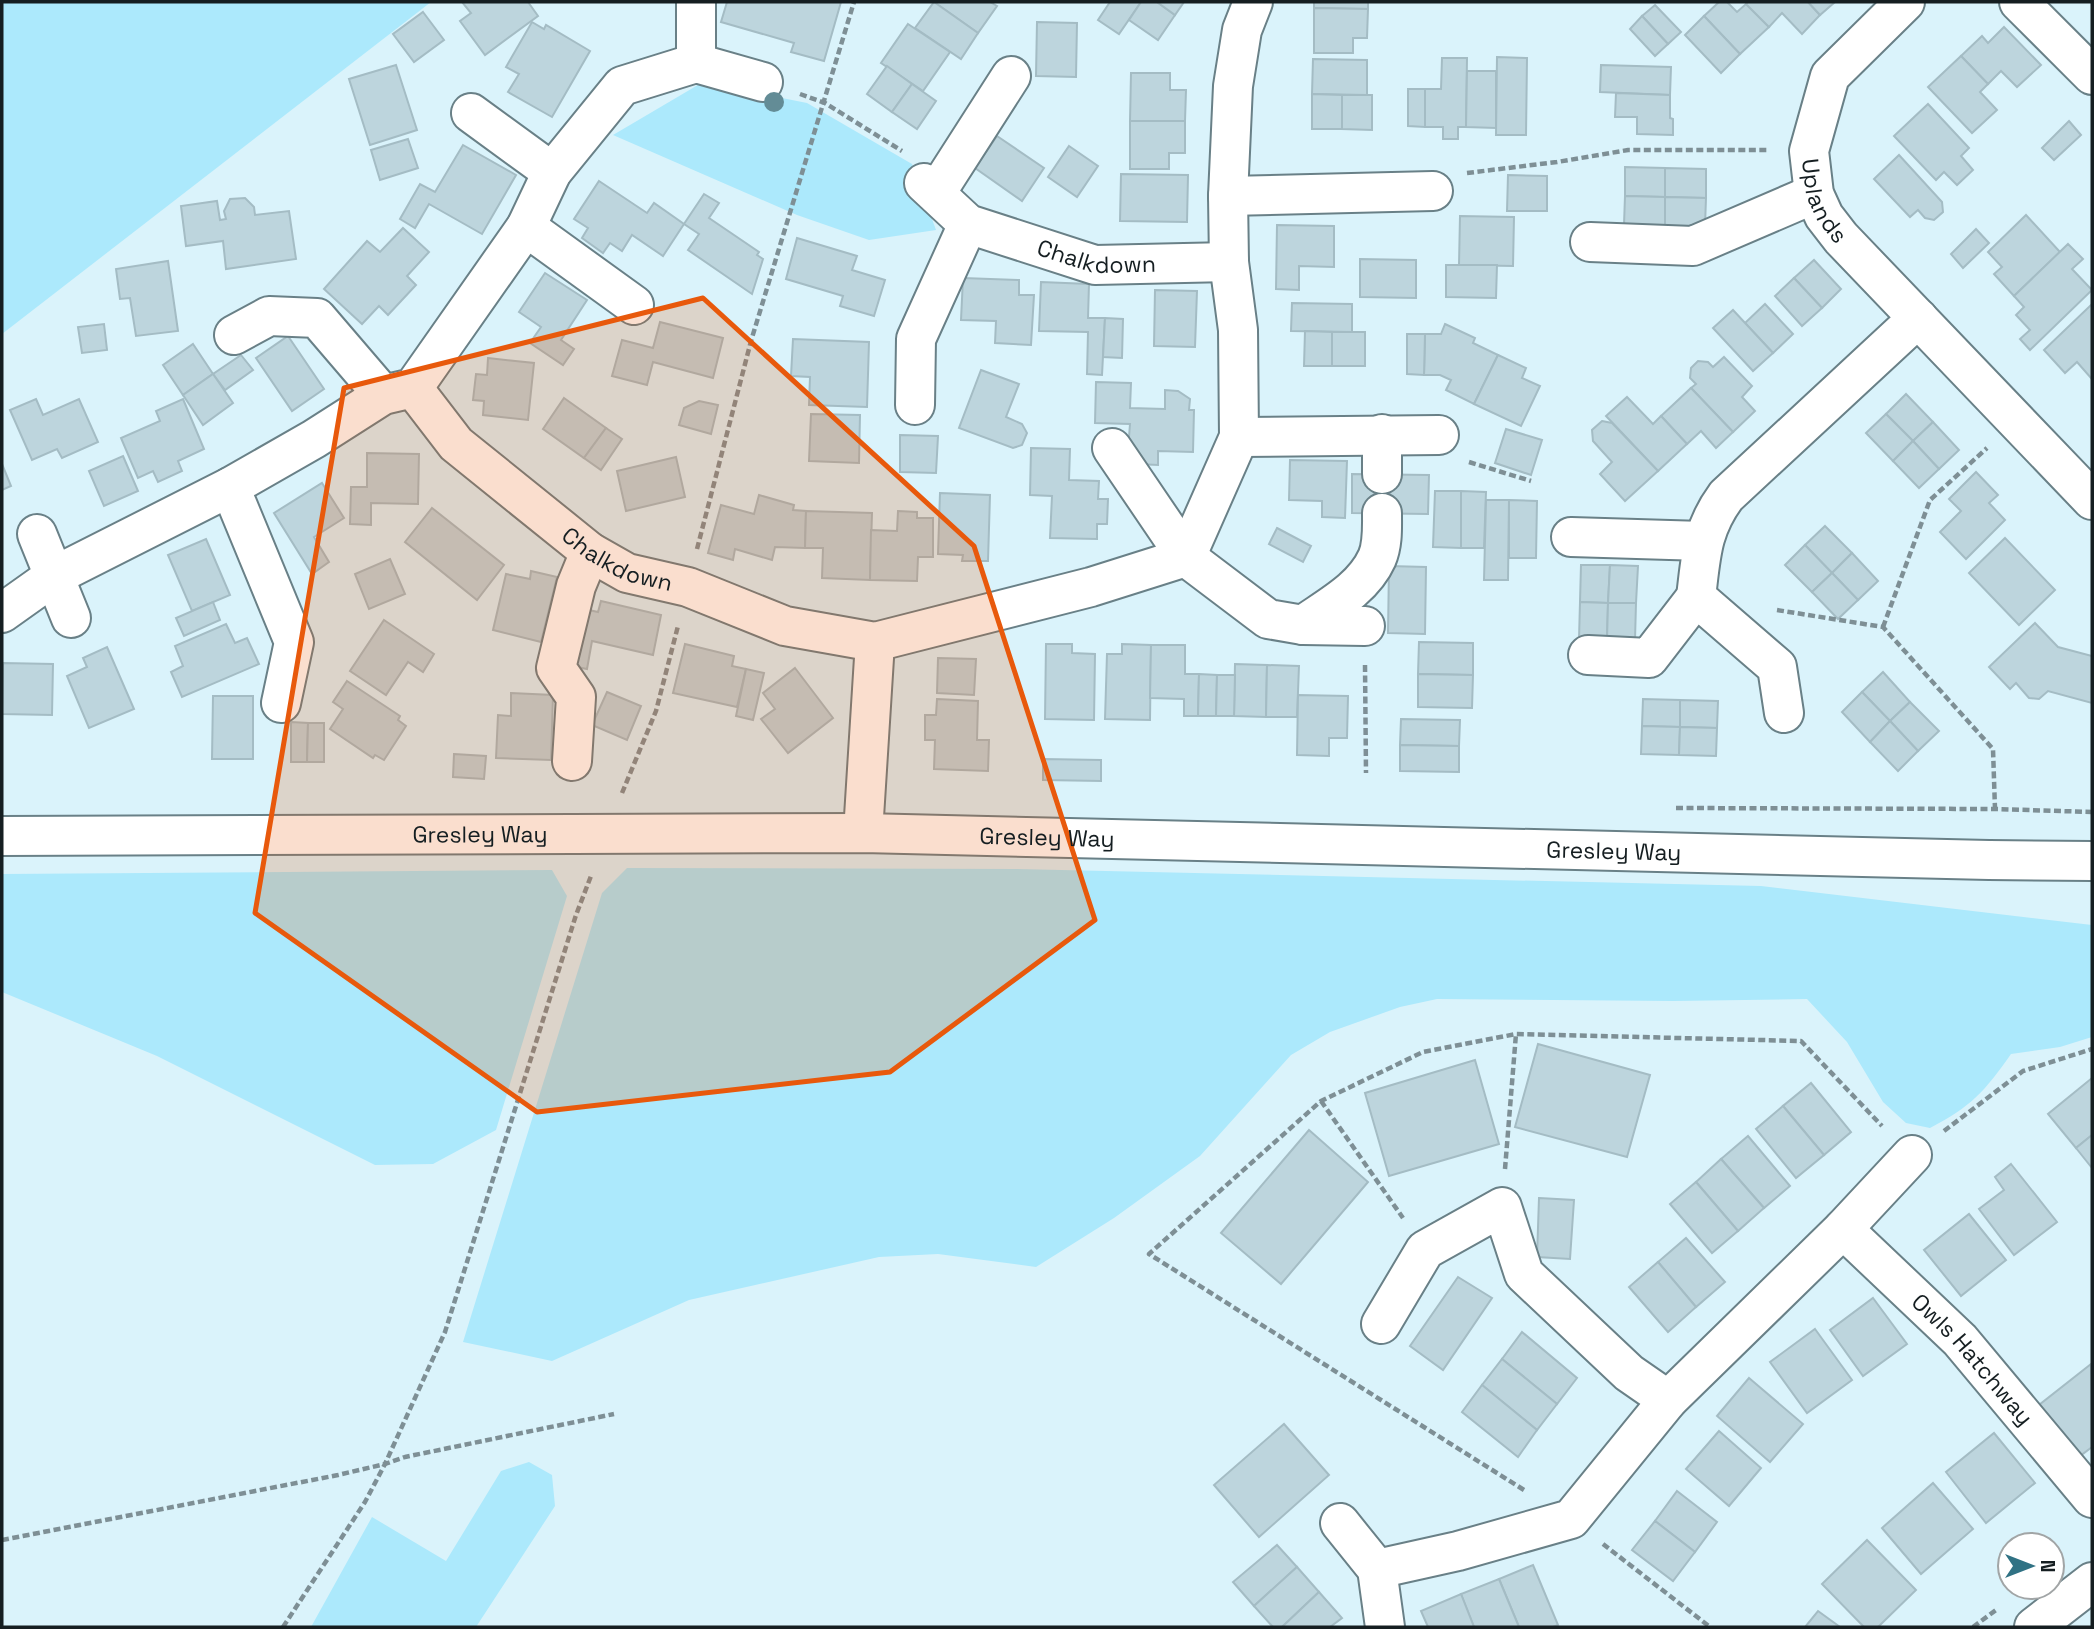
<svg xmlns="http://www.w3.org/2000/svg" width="2094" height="1629" font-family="'Space Grotesk',sans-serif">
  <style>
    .green { fill: #ace9fc }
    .building { fill: #bdd5dd; stroke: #a4bcc4; stroke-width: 2 }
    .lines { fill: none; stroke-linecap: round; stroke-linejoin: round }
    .minor-casing { stroke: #698087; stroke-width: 42 }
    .path { stroke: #7e8f95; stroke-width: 4.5; stroke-dasharray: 7 3.5; stroke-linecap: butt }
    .minor { stroke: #fff; stroke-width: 38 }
    .tree { fill: #638c96 }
    .marked { fill: #e8590c; fill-opacity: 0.2; stroke: #e8590c; stroke-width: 5; stroke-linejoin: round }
    .labels { text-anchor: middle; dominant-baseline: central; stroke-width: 6; stroke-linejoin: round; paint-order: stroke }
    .street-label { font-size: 23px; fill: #151e21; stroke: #fff }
  </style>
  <rect width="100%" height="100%" fill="#daf3fb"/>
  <g class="green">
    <polygon points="2,2 431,2 2,334"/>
    <polygon points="703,82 807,103 912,164 936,230 869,240 797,215 613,135"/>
    <path d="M 627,868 L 1017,869 L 1761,886 L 2092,925 L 2092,1037 L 2060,1047 L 2011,1054 C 1985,1091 1971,1107 1930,1128 L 1906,1123 L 1883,1102 L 1847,1042 L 1807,999 L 1673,1001 L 1437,999 L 1400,1007 L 1330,1032 L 1291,1055 L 1200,1156 L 1114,1218 L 1036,1267 L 938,1254 L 879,1257 L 689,1300 L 552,1361 L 463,1342 L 602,893 Z"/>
    <polygon points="552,870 567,896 496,1130 433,1164 375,1165 157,1056 2,992 2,874"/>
    <polygon points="529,1462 552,1475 555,1506 476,1627 311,1627 372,1517 446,1561 501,1471"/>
  </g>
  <g class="building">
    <polygon points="462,2 528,2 538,16 485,55 460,21 471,13"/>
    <polygon points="727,2 841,2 824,61 791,52 794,43 721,22"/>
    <polygon points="934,2 990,2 997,6 978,33"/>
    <polygon points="934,2 978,33 961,59 915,28"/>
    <polygon points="1110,2 1141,2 1119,34 1098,20"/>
    <polygon points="1141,2 1157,2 1175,15 1158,40 1129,20"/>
    <polygon points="1157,2 1184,2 1175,15"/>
    <polygon points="1314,2 1368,2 1368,9 1314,8"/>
    <polygon points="1719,2 1727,2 1737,12 1746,4 1769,27 1740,54 1704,16"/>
    <polygon points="1748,2 1808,2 1820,15 1802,34 1782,13 1769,27 1746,4"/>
    <polygon points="1808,2 1835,2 1820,15"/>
    <polygon points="1655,5 1681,32 1668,44 1642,16"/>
    <polygon points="1314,8 1368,9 1367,38 1353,38 1353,53 1314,53"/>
    <polygon points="423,12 444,40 414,62 393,34"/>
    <polygon points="1642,16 1668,44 1655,56 1630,29"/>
    <polygon points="1704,16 1740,54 1721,73 1685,35"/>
    <polygon points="532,22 544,29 546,25 590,51 552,117 508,92 519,74 506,67"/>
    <polygon points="1037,22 1077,23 1076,77 1036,76"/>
    <polygon points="908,24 950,52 923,91 881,63"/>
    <polygon points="2004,27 2041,65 2017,87 2001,71 1988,84 1961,56 1982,36 1988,43"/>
    <polygon points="1961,56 1988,84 1980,92 1997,110 1972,133 1928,87"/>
    <polygon points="1497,57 1527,58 1526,135 1496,135"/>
    <polygon points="1442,58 1467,58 1466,127 1458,127 1458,139 1443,139 1443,127 1425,127 1425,89 1441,89"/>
    <polygon points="1313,59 1367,60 1367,95 1312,94"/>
    <polygon points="396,65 417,130 370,145 349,79"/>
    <polygon points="1601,65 1671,67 1670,95 1600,92"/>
    <polygon points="887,66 912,84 892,112 867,94"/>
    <polygon points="1467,71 1496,71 1496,128 1466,127"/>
    <polygon points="1131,73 1170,73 1170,90 1186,90 1185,121 1130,121"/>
    <polygon points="912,84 936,101 917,129 892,112"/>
    <polygon points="1408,89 1425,89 1425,127 1408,126"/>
    <polygon points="1616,93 1670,95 1670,118 1673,119 1673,135 1637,134 1637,117 1615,117"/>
    <polygon points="1312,94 1342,95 1342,129 1312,129"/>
    <polygon points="1342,95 1372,95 1372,130 1342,129"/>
    <polygon points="1928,104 1969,148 1961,156 1973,170 1957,185 1944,172 1936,180 1894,136"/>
    <polygon points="1130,121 1185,121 1185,153 1169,153 1169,169 1130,169"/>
    <polygon points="2069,121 2081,135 2054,160 2042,148"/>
    <polygon points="997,136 1044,168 1022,201 975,168"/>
    <polygon points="408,139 418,168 380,180 371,150"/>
    <polygon points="463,145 516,175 482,234 429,204 415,228 400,219 420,184 435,192"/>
    <polygon points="1069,146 1098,166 1077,197 1048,177"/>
    <polygon points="1899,155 1942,202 1943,212 1934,220 1925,218 1918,210 1910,217 1874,179"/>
    <polygon points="1625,167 1665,168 1665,197 1625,196"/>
    <polygon points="1665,168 1706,169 1706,198 1665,197"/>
    <polygon points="1121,174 1188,175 1187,222 1120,221"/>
    <polygon points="1508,175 1547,176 1547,211 1507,211"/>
    <polygon points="599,181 647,213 654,203 684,224 663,256 632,235 622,251 610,243 603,253 582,238 588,228 574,219"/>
    <polygon points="704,194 719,203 709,218 759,252 757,255 763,259 752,294 688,250 699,234 684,224"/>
    <polygon points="1625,196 1665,197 1665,226 1624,225"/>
    <polygon points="1665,197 1706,198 1705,226 1665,226"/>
    <polygon points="245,198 254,207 255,215 289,211 296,259 226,269 223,241 186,246 181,206 217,201 220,220 226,219 224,211 230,199"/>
    <polygon points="2026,215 2060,252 2014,296 1994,274 2002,267 1988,252"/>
    <polygon points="1460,216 1514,217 1513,266 1459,265"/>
    <polygon points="1277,225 1334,226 1334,267 1299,266 1299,290 1276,289"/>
    <polygon points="403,228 429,252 407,276 416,285 388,315 379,306 362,324 324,289 367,241 380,252"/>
    <polygon points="1976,229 1989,243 1963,268 1951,254"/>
    <polygon points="797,238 857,256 852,270 885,280 874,316 840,306 843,296 786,279"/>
    <polygon points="2068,244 2083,259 2072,269 2092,290 2030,350 2020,339 2030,330 2016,315 2024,307 2014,296"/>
    <polygon points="1360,259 1416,260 1416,298 1360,297"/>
    <polygon points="1814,260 1841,289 1822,308 1794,278"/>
    <polygon points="168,261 178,331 136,336 130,298 120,299 116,269"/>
    <polygon points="1446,265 1497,265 1496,298 1446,297"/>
    <polygon points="545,273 587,300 561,340 574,349 563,365 530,343 541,327 519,312"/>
    <polygon points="963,278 1019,280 1019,295 1034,295 1031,345 995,343 996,321 961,320"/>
    <polygon points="1794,278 1822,308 1802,326 1775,296"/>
    <polygon points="1041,282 1089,284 1088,318 1105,318 1102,375 1087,374 1088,332 1039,331"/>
    <polygon points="1155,290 1197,291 1195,347 1154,346"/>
    <polygon points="1292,303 1352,304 1352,332 1291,331"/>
    <polygon points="1765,304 1793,334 1773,353 1745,323"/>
    <polygon points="2092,304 2092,377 2091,378 2077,362 2065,373 2044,350"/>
    <polygon points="1733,310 1773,353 1753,371 1713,328"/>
    <polygon points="1105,318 1123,319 1122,358 1103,357"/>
    <polygon points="660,322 723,338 713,378 653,362 647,385 612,376 622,340 653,348"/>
    <polygon points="104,324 107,350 82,353 78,327"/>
    <polygon points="1445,324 1475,338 1473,343 1498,355 1474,404 1446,390 1451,380 1440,375 1424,375 1425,334 1441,334"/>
    <polygon points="1305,331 1332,332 1332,366 1304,366"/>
    <rect x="1332" y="332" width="33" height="34"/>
    <polygon points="1407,334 1425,334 1424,375 1407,374"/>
    <polygon points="288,336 324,389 292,411 256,358"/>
    <polygon points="793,339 869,342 867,407 809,405 810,377 791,376"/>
    <polygon points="193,344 213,374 183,395 163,365"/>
    <polygon points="241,355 253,370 225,390 213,374"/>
    <polygon points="1498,355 1526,368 1522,378 1540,386 1521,426 1474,404"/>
    <polygon points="1724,357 1752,386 1742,397 1755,411 1733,432 1691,388 1696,384 1690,378 1691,368 1698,361 1708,362 1713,367"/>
    <polygon points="488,358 534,363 528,420 483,415 484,401 473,400 476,374 487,375"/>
    <polygon points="981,370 1019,384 1006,417 1022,424 1027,433 1022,445 1013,448 959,428"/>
    <polygon points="213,374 233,403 203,425 183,395"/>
    <polygon points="1096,382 1131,383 1130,408 1165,409 1165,390 1178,391 1190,399 1189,410 1194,410 1193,452 1158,451 1158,465 1137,464 1137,450 1128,450 1130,424 1095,423"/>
    <polygon points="1691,388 1733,432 1716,448 1701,431 1687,444 1661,416"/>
    <polygon points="1906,394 1933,422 1913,441 1886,414"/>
    <polygon points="1627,397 1653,424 1661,416 1687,444 1658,471 1606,416"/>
    <polygon points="564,398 606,428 584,458 543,429"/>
    <polygon points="36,399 43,415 79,399 98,442 62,458 57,449 32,460 10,410"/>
    <polygon points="183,399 204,449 178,461 182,471 158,482 153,471 138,478 121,438 160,421 156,411"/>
    <polygon points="699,401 718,405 711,434 679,425 684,408"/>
    <polygon points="811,414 860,415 859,463 809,461"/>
    <polygon points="1886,414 1913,441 1893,461 1866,433"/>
    <polygon points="1602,421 1612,423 1658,471 1625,501 1600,474 1612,462 1593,441 1592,430"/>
    <polygon points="1933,422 1959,450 1939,469 1913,441"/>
    <polygon points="606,428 622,439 601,470 584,458"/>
    <polygon points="1506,429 1542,440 1531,475 1495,463"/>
    <polygon points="900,435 938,436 936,473 900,472"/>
    <polygon points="1913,441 1939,469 1919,488 1893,461"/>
    <polygon points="1031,448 1070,449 1069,480 1099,481 1098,499 1108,499 1107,524 1097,524 1097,539 1050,538 1052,496 1030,495"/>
    <polygon points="367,453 419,454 418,504 371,503 371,525 350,524 351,487 367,487"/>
    <polygon points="123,456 138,491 104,506 89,471"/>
    <polygon points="676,457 685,497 626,511 617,471"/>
    <polygon points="1290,460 1347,461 1345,518 1322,517 1322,501 1289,500"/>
    <polygon points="2,464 11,486 2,490"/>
    <polygon points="1976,472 1998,495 1989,503 2005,520 1966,559 1940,532 1961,511 1949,499"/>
    <polygon points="1352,474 1429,475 1428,514 1352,513"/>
    <polygon points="322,483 344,518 314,537 329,562 312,574 274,513"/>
    <polygon points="1435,491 1461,491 1461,548 1433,547"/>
    <polygon points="1461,491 1486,492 1484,548 1461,548"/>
    <polygon points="940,493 990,495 988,561 962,561 963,555 938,554"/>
    <polygon points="759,495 794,505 793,510 806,511 805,548 775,547 772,560 735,549 733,560 708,553 721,505 754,514"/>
    <polygon points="1486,500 1509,500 1508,580 1484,580"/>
    <polygon points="1509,500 1537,501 1536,558 1509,558"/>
    <polygon points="432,508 504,565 477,600 405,542"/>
    <polygon points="806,511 872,513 870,580 822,578 823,548 805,548"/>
    <polygon points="898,511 917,512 917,518 933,518 933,557 918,557 917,581 870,580 871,530 897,531"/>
    <polygon points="1825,526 1852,553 1832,573 1805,545"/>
    <polygon points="1277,528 1311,546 1303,562 1269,544"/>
    <polygon points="2005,538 2055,590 2019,625 1969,573"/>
    <polygon points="206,539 230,595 192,611 168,555"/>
    <polygon points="1805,545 1832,573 1812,592 1785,565"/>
    <polygon points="1852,553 1878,581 1858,600 1832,573"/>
    <polygon points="390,559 405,594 369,609 355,574"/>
    <polygon points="1581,565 1610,565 1608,603 1580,602"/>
    <polygon points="1610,565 1638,566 1636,603 1608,603"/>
    <polygon points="1389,566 1426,567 1425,634 1388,633"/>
    <polygon points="531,571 557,577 541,642 493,630 506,574 530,579"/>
    <polygon points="1832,573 1858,600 1838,619 1812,592"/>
    <polygon points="601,601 661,615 653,655 592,641 587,669 567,665 580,608 598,612"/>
    <polygon points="213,602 220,620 184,636 176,618"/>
    <polygon points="1580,602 1608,603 1607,639 1579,639"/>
    <polygon points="1608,603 1636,603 1635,640 1607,639"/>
    <polygon points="384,620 434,654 423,672 408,662 386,695 350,671"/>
    <polygon points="2035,623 2058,647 2092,656 2092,703 2048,691 2039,699 2029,698 2016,683 2010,689 1989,667"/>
    <polygon points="226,624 235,643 247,638 259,664 182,697 171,672 183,666 175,646"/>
    <polygon points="1419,642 1473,643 1473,675 1418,674"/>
    <polygon points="685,644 734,656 732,666 746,669 737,707 673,693"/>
    <polygon points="1046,644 1072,644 1072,653 1095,654 1094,720 1045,719"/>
    <polygon points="1122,644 1151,645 1150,720 1105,719 1107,654 1122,654"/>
    <polygon points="1151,645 1185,645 1185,674 1199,674 1198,716 1184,716 1184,699 1150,698"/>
    <polygon points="107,647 134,709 89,728 67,676 87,667 83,658"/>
    <polygon points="938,658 976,659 974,695 937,693"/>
    <polygon points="3,663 53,664 52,715 2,714"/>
    <polygon points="1235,664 1267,665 1266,717 1234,716"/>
    <polygon points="1267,665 1299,666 1297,717 1266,717"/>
    <polygon points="795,668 833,718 788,753 761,719 775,709 763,693"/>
    <polygon points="746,669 764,673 753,720 736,716"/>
    <polygon points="1883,672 1910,702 1890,721 1862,692"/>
    <polygon points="1199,674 1217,675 1216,716 1198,716"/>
    <polygon points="1418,674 1473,675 1472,708 1418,707"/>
    <polygon points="1217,675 1235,675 1234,716 1216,716"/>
    <polygon points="347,681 400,716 398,720 406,726 384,760 375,755 373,758 330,729 343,709 333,702"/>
    <polygon points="607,692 641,706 627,740 592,725"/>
    <polygon points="1862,692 1890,721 1870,742 1842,712"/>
    <polygon points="511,693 553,695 551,760 496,758 498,715 511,716"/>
    <polygon points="1298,695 1348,696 1347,738 1329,738 1329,756 1297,755"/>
    <polygon points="213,696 253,696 253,759 212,759"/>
    <polygon points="937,699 978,701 977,740 989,740 988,771 934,769 935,740 925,740 925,715 936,715"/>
    <polygon points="1643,699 1680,700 1680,727 1642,726"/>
    <polygon points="1680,700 1718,701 1717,728 1680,727"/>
    <polygon points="1910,702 1939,731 1918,751 1890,721"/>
    <polygon points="1401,719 1460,720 1459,746 1400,745"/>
    <polygon points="1890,721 1918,751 1898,771 1870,742"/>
    <polygon points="291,722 308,723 307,762 291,762"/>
    <polygon points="308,723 324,723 324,762 307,762"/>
    <polygon points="1642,726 1680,727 1679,755 1641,754"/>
    <polygon points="1680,727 1717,728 1716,756 1679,755"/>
    <polygon points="1400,745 1459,746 1459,772 1400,771"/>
    <polygon points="454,754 486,756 484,779 453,777"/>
    <polygon points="1043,759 1101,760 1101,781 1043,780"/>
    <polygon points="1538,1044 1650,1075 1627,1157 1515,1127"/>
    <polygon points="1475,1060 1499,1144 1389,1176 1365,1093"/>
    <polygon points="2092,1078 2092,1135 2076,1148 2048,1114"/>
    <polygon points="1811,1083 1851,1132 1824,1155 1783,1106"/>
    <polygon points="1783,1106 1824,1155 1796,1178 1756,1129"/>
    <polygon points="1309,1130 1368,1182 1281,1284 1221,1233"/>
    <polygon points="2092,1135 2092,1168 2076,1148"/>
    <polygon points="1748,1136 1790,1186 1764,1208 1721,1159"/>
    <polygon points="1721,1159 1764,1208 1738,1231 1696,1182"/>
    <polygon points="2011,1164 2057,1222 2014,1255 1979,1209 2004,1190 1995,1177"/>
    <polygon points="1696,1182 1738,1231 1712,1253 1670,1204"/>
    <polygon points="1539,1198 1574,1200 1570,1259 1537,1257"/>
    <polygon points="1969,1214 2006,1260 1961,1296 1924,1250"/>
    <polygon points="1686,1238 1725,1282 1696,1307 1658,1262"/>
    <polygon points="1658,1262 1696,1307 1668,1332 1629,1287"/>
    <polygon points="1458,1277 1492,1298 1443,1370 1410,1346"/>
    <polygon points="1873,1298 1907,1344 1863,1376 1830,1330"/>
    <polygon points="1815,1329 1852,1380 1807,1413 1770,1362"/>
    <polygon points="1522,1332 1577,1378 1557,1404 1502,1359"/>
    <polygon points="1502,1359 1557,1404 1537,1430 1482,1385"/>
    <polygon points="2091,1364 2092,1447 2080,1456 2039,1405"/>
    <polygon points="1749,1378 1803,1424 1770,1462 1717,1416"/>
    <polygon points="1482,1385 1537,1430 1518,1457 1462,1412"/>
    <polygon points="1284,1424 1329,1475 1259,1537 1214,1485"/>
    <polygon points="1719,1431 1761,1468 1729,1506 1686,1469"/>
    <polygon points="1994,1433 2035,1483 1986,1523 1946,1472"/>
    <polygon points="1933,1483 1973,1529 1921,1574 1882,1528"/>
    <polygon points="1677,1491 1717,1522 1695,1552 1655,1521"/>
    <polygon points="1655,1521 1695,1552 1673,1581 1632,1550"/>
    <polygon points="1867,1540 1916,1590 1878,1627 1864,1627 1822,1584"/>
    <polygon points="1277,1545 1297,1567 1254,1606 1233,1582"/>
    <polygon points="1533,1565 1558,1625 1553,1627 1519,1627 1499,1579"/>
    <polygon points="1297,1567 1319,1592 1282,1627 1273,1627 1254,1606"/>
    <polygon points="1499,1579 1519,1627 1474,1627 1461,1594"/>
    <polygon points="1319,1592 1342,1618 1330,1627 1282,1627"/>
    <polygon points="1461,1594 1474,1627 1428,1627 1421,1611"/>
    <polygon points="1818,1611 1840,1627 1805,1627"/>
  </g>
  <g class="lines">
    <g class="minor-casing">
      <g id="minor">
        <polyline points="696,2 696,63"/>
        <path id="s1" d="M 1905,2 L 1830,76 L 1809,151 L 1814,194 L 1824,216 L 1841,238 L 2092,500"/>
        <polyline points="2019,2 2092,75"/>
        <polyline points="471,113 552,172"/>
        <path id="s2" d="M 924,183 L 968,224 L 1095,265 L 1229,262"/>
        <polyline points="936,193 1011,76"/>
        <polyline points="1228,196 1433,191"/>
        <polyline points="526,227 634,305"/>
        <polyline points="1590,242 1693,246 1814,194"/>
        <polyline points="234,335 269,316 317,318 383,395"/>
        <path id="s3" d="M 413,388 L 456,444 L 590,552 L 627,573 L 688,587 L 785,626 L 875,642 L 1091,587 L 1186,557 L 1239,437 L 1238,330 L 1229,262 L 1228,196 L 1233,86 L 1242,30 L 1253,2"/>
        <polyline points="915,405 916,339 968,224"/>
        <polyline points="1382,434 1382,474"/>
        <polyline points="1239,437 1439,435"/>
        <polyline points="1112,448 1186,557 1268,619 1303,625 1365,626"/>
        <polyline points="230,487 294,642 281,703"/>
        <polyline points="37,534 71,618"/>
        <polyline points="1571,537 1703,541"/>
        <path d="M 1696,597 C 1701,557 1701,530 1726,496 L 1918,318"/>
        <polyline points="1696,597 1777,667 1784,713"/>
        <polyline points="2,613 54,576 230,487 314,439 383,395 413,388 526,227 552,172 622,86 696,63 763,82"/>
        <path d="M 1303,625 C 1330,606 1363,589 1377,558 C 1383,544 1382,527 1382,513"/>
        <polyline points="1588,655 1649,658 1696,597"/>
        <polyline points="572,761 576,697 556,668 576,586 590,552"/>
        <polyline points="863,833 875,642"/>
        <path id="s4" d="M 2,836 L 863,833 L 1989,860 L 2092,861"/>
        <path id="s5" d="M 1843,1229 L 1960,1340 L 2092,1498"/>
        <polyline points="1381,1324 1425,1250 1502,1207 1524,1274 1629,1373 1668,1400"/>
        <polyline points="1340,1523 1377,1569 1385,1627"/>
        <polyline points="1377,1569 1458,1551 1571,1519 1668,1400 1843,1229 1912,1155"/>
        <polyline points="2034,1627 2092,1582"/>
      </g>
    </g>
    <g class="path">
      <polyline points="800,94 825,103 902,151"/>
      <polyline points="1467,173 1557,162 1628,150 1768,150"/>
      <polyline points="1469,462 1531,481"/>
      <polyline points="697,549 751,341 854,2"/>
      <polyline points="1777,610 1883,627 1993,749 1995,809"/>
      <polyline points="1883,627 1930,500 1987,448"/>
      <polyline points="1365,665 1366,773"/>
      <polyline points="622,793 656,711 678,626"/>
      <polyline points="1676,808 1995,809 2092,812"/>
      <polyline points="1321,1101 1403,1218"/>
      <polyline points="1944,1131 2023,1071 2092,1049"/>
      <polyline points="1505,1169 1516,1034"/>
      <polyline points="1524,1490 1149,1254 1321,1101 1423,1052 1516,1034 1801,1041 1882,1126"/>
      <polyline points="2,1540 338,1475 385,1464 405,1457 614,1414"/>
      <polyline points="1603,1544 1710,1627"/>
      <polyline points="283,1627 365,1502 385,1464 445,1332 576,915 591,876"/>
      <polyline points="1973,1627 1996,1610"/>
    </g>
    <use href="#minor" class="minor"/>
  </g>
  <circle class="tree" cx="774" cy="102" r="10"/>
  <path class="marked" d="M 703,298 L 974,546 L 1095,920 L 890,1072 L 537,1112 L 255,913 L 344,388 Z"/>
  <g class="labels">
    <g class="street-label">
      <text stroke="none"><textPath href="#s1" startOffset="236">Uplands</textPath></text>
      <text stroke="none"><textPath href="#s2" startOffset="194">Chalkdown</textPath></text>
      <text stroke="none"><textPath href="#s3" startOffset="271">Chalkdown</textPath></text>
      <text stroke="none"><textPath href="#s4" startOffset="478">Gresley Way</textPath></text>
      <text stroke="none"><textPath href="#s4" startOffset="1045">Gresley Way</textPath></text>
      <text stroke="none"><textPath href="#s4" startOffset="1612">Gresley Way</textPath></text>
      <text stroke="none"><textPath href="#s5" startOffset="184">Owls Hatchway</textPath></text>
    </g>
  </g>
  <rect width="2094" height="1629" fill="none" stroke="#151e21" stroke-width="7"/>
  <g transform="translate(2031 1566) rotate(90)"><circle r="33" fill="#ffffff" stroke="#a1a5a6" stroke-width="2"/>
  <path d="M0-5L12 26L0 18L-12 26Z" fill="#307284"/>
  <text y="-10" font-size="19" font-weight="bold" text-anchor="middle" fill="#151e21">N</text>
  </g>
</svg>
